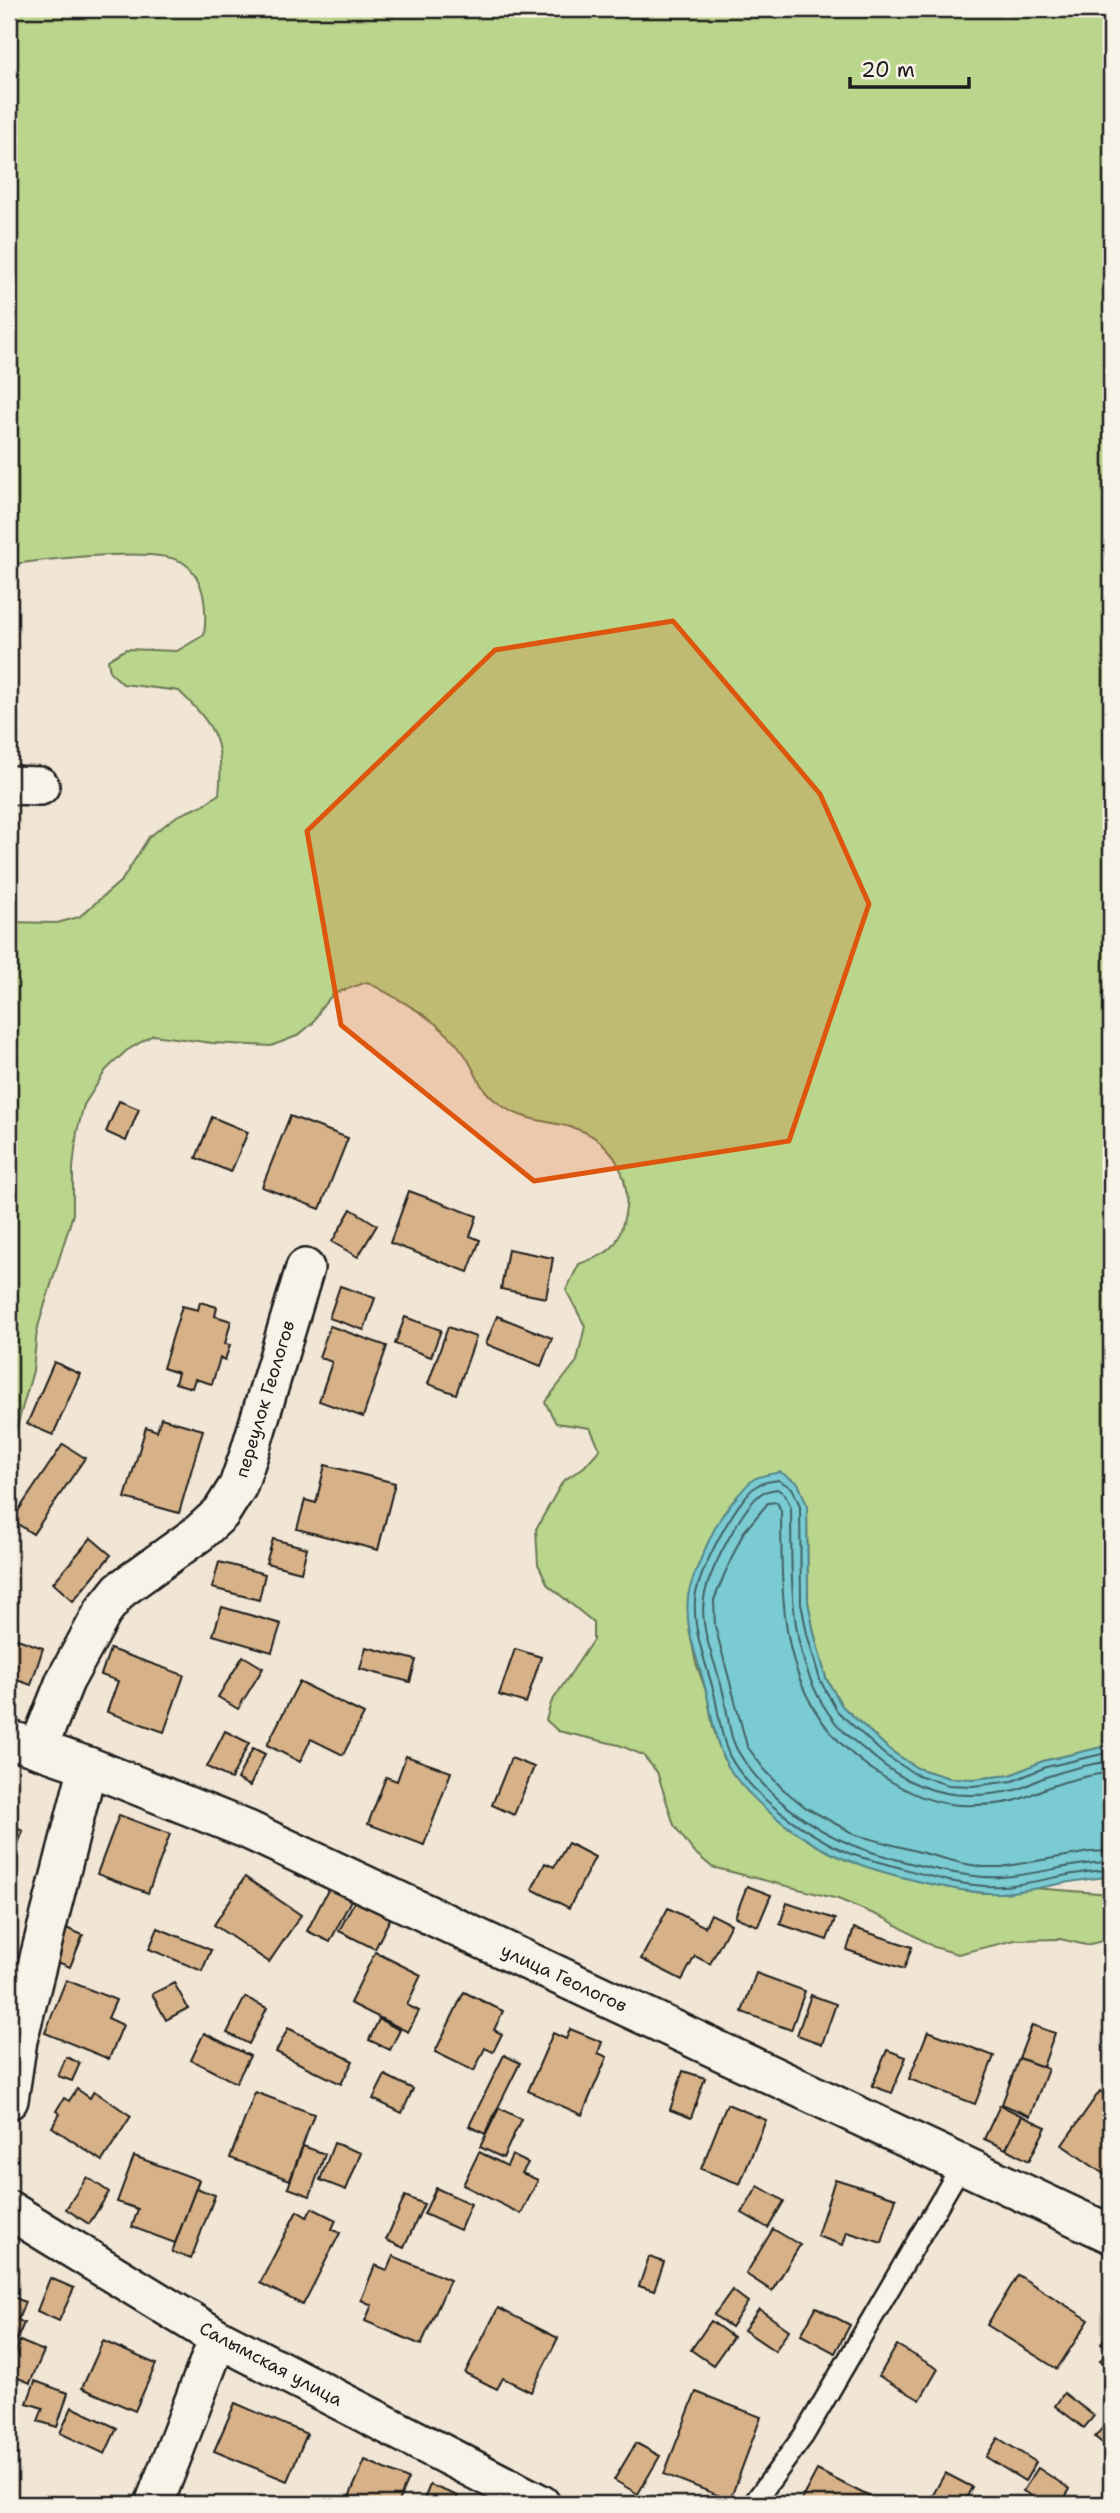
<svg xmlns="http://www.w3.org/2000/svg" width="1120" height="2513" font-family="'Shantell Sans',sans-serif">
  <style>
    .green { fill: #bad58c; stroke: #6b7854; stroke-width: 2 }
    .water { fill: #7acbd2; stroke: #548589; stroke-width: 2 }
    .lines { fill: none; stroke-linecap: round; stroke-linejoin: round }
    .shore { stroke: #426265; stroke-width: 2 }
    .building { fill: #d7b288; stroke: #1c1c1c; stroke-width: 2 }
    .lane-casing { stroke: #1c1c1c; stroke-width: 24 }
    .street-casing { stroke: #1c1c1c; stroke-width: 42 }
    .lane { stroke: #f7f3e8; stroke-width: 19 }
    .street { stroke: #f7f3e8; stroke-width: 37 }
    .marked { fill: #de560d; fill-opacity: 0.2; stroke: #de560d; stroke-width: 5; stroke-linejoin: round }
    .labels { text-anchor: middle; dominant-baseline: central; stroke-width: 6; stroke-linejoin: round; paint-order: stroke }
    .street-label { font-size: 18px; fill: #1c1c1c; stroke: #f7f3e8 }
  </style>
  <rect width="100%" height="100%" fill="#f1e6d5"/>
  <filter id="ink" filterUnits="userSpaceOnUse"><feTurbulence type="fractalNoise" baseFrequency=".0143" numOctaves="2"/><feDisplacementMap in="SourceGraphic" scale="14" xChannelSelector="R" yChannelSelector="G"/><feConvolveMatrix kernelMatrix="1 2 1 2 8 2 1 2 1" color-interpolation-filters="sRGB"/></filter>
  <g filter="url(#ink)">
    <path class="green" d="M 9,9 L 1111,9 L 1111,1745 L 1043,1761 L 1011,1775 L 973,1779 L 949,1778 L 917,1768 L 890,1750 L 842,1706 L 826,1678 L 814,1633 L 808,1602 L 807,1505 L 701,1563 L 688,1596 L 689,1629 L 696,1663 L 707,1694 L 713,1727 L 723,1758 L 744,1786 L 789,1828 L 846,1860 L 956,1889 L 981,1893 L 1003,1893 L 1033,1888 L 1111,1894 L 1111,1939 L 1086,1945 L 1060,1939 L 1015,1940 L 958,1954 L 934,1947 L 886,1919 L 838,1899 L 712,1867 L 693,1851 L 674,1825 L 657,1772 L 643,1755 L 619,1745 L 558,1731 L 546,1720 L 551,1703 L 593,1640 L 593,1622 L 548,1585 L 538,1564 L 536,1529 L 563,1481 L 584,1467 L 600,1449 L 590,1428 L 556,1423 L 545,1402 L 577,1361 L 585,1326 L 566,1290 L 579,1264 C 612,1252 617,1250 625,1214 C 632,1178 613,1141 577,1129 C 549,1120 521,1122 497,1102 C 477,1086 478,1075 465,1055 C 442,1021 402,1001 367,982 L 333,994 L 321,1008 L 313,1023 L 297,1036 L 271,1046 L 212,1043 L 153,1035 L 126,1051 L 106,1070 L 84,1105 L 77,1132 L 73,1168 L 73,1214 L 37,1330 L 33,1371 L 9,1454 L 9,922 L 57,923 L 79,917 L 122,880 L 149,837 L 177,816 L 203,805 L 219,794 C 225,742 215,726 179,691 L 123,684 L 110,672 L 108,660 L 126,649 L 177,651 L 204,635 C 207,612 206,580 185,564 C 160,545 47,560 13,564 L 9,567 Z"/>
    <path class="water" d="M 780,1472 L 798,1483 L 807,1505 L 808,1602 L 814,1633 L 826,1678 L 842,1706 L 890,1750 L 917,1768 L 949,1778 L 973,1779 L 1011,1775 L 1043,1761 L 1111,1745 L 1111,1877 C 1074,1878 1038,1891 1001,1893 C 963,1895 884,1874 847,1860 C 805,1844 742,1798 723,1757 C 714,1737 712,1716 707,1695 C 700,1663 684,1632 688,1597 C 690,1581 711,1534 720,1519 C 725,1511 747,1483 754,1479 C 761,1475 772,1474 780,1472 Z"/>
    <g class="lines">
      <g class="shore">
        <path d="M 1111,1752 L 1046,1767 L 1013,1781 L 973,1786 L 948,1785 L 915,1774 L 885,1755 L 837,1711 L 820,1680 L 807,1634 L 801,1603 L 800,1506 L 792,1488 L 778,1480 C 772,1481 763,1482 758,1485 C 737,1497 696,1576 695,1600 C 693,1633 706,1662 714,1693 C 719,1713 720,1735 729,1755 C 752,1798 804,1832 846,1852 C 859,1858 873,1860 887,1864 C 923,1874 963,1888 1001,1886 C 1038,1884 1074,1870 1111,1870"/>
        <path d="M 1111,1761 C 1091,1764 1069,1769 1049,1776 C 1037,1779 1027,1787 1015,1790 C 1002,1793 986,1795 972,1795 C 936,1796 902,1781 875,1758 C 859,1745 840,1731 829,1714 C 787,1654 792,1577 791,1508 L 785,1494 L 777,1489 C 773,1490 766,1491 762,1493 C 742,1507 707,1575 704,1599 C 699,1631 716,1662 723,1692 C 728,1712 728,1735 739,1753 C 764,1794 808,1827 852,1845 C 885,1858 967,1880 1001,1877 C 1038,1875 1074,1862 1111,1862"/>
        <path d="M 1111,1772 C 1091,1775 1068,1780 1049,1787 C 1039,1790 1030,1796 1020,1799 C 1006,1804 987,1805 973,1805 C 937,1807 908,1793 879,1774 C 779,1709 782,1618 781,1511 L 777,1502 L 768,1503 L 743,1533 L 725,1573 L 714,1600 L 715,1626 L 747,1746 L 764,1769 L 783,1789 L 805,1807 L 856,1835 L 961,1863 L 983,1867 L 1001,1867 L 1090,1852 L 1111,1851"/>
      </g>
    </g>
    <g class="building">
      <polygon points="119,1101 139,1109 126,1141 106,1132"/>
      <polygon points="290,1116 348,1138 320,1209 262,1187"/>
      <polygon points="212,1117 248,1132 231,1172 196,1158"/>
      <polygon points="409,1191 477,1216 470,1236 480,1240 468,1272 390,1243"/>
      <polygon points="351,1209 377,1225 358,1257 332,1242"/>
      <polygon points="508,1249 553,1258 546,1298 501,1289"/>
      <polygon points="340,1286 375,1298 364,1330 329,1318"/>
      <polygon points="200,1302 217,1307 215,1316 231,1321 225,1344 230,1345 225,1360 220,1358 212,1384 195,1379 192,1388 175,1383 178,1373 163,1368 182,1306 198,1310"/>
      <polygon points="497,1316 552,1338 541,1366 486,1344"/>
      <polygon points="405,1317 441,1330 431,1357 395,1344"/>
      <polygon points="330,1326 387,1346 363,1417 319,1401 332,1362 319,1357"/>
      <polygon points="448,1327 476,1337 456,1394 428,1384"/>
      <polygon points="54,1362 80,1374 53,1435 27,1424"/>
      <polygon points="161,1418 203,1430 179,1513 125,1498 146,1427 157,1431"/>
      <polygon points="63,1444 85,1458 33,1534 12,1520"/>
      <polygon points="325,1465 395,1483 378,1550 297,1529 305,1500 316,1503"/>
      <polygon points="91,1538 111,1555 73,1601 53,1583"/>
      <polygon points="273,1539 307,1548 301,1572 266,1563"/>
      <polygon points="219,1562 265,1574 259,1600 212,1588"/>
      <polygon points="222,1607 281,1624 272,1652 213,1635"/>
      <polygon points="9,1636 43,1648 31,1685 12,1678 9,1686"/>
      <polygon points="366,1647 416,1660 410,1682 360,1669"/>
      <polygon points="110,1649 184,1675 164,1732 107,1712 118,1681 101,1675"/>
      <polygon points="515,1649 541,1657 526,1703 499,1695"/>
      <polygon points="243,1656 263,1668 238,1709 218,1697"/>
      <polygon points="299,1682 364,1714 343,1755 311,1739 300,1762 267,1745"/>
      <polygon points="225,1731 249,1743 231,1779 207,1767"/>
      <polygon points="253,1748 265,1754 250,1786 237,1779"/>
      <polygon points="406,1756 451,1772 424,1845 368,1824 386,1777 397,1781"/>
      <polygon points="511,1758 534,1767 514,1815 492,1805"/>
      <polygon points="9,1811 15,1813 11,1826 23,1831 10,1866"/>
      <polygon points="119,1815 170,1834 148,1893 97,1874"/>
      <polygon points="568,1843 595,1857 569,1908 532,1889 545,1863 554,1867"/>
      <polygon points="245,1877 301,1915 269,1962 214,1925"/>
      <polygon points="747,1886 771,1895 758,1926 735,1917"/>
      <polygon points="329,1888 351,1900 330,1942 307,1931"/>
      <polygon points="355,1900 391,1917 375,1949 339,1931"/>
      <polygon points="787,1903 835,1919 827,1940 780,1924"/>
      <polygon points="668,1908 705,1927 711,1914 731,1924 710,1964 695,1956 682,1980 641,1959"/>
      <polygon points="66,1928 83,1935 70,1967 53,1960"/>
      <polygon points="158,1928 211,1950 202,1971 149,1949"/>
      <polygon points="854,1928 912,1947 904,1969 847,1950"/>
      <polygon points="375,1952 421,1975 407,2005 419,2011 408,2032 350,2003"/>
      <polygon points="756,1973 805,1991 791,2030 742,2012"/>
      <polygon points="66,1980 116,2000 108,2018 123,2025 109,2059 45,2033"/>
      <polygon points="174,1983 188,2008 166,2020 152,1994"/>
      <polygon points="464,1992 503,2011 494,2030 502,2034 493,2052 485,2048 474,2071 435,2052"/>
      <polygon points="811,1995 836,2004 822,2044 797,2035"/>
      <polygon points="245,1997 267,2008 249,2044 227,2033"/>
      <polygon points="379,2019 400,2030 390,2050 369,2040"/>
      <polygon points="1032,2025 1055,2033 1043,2067 1019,2058"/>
      <polygon points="288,2028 353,2061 341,2084 276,2052"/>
      <polygon points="570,2029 602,2042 598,2053 607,2057 582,2115 528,2091 553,2033 566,2039"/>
      <polygon points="928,2031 994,2056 975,2104 909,2079"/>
      <polygon points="204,2033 250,2056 236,2083 191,2060"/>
      <polygon points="887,2050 906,2057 892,2093 872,2086"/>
      <polygon points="504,2055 520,2063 485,2134 469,2126"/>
      <polygon points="66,2057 80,2063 72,2081 58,2076"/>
      <polygon points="1019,2058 1048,2069 1030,2116 1002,2104"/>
      <polygon points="683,2071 705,2078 691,2118 670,2110"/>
      <polygon points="385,2075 413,2089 402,2113 373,2099"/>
      <polygon points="77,2089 90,2098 94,2091 131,2116 102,2161 52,2127 60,2114 56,2111 64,2098 69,2101"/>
      <polygon points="1100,2091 1111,2099 1111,2179 1062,2145"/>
      <polygon points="255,2092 314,2114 290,2180 230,2158"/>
      <polygon points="727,2104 766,2120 740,2184 701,2169"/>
      <polygon points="1000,2105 1022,2116 1006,2149 984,2139"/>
      <polygon points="499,2108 521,2119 503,2158 480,2147"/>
      <polygon points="1022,2116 1046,2127 1029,2161 1006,2149"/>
      <polygon points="334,2143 361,2153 346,2190 320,2180"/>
      <polygon points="303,2146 325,2154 310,2196 288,2188"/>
      <polygon points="479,2152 507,2166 512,2155 528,2163 522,2173 538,2180 521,2214 463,2185"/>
      <polygon points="134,2156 199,2180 175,2243 132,2227 138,2209 117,2202"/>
      <polygon points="87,2177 109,2192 89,2224 66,2209"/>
      <polygon points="835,2179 896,2198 882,2243 847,2232 843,2245 817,2236"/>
      <polygon points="758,2186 784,2201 768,2228 742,2213"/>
      <polygon points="196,2188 215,2195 191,2259 172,2252"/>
      <polygon points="436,2188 471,2204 460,2230 424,2214"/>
      <polygon points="405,2196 424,2204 404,2248 386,2240"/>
      <polygon points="312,2208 336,2220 332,2229 340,2233 303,2305 260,2283 297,2211 307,2217"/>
      <polygon points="773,2229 800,2245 772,2291 746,2274"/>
      <polygon points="393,2256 450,2280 421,2345 365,2321 372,2305 361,2300 375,2265 387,2270"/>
      <polygon points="649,2257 664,2262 654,2291 639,2286"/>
      <polygon points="1018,2275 1089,2320 1057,2369 987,2325"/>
      <polygon points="50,2278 74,2288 59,2321 37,2311"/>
      <polygon points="732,2290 748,2302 731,2327 714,2315"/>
      <polygon points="9,2295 25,2302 18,2320 24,2323 14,2346 9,2344"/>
      <polygon points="816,2307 850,2325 835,2353 801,2335"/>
      <polygon points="498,2308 558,2338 531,2392 503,2378 497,2389 465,2373"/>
      <polygon points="759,2309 789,2330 775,2351 744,2330"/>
      <polygon points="711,2321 733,2337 713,2365 691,2350"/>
      <polygon points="1111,2331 1111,2370 1100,2361 1109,2349 1101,2343"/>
      <polygon points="20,2341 44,2351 30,2383 9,2374 9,2368"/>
      <polygon points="103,2341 156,2364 135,2411 82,2388"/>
      <polygon points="897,2345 938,2369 920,2400 879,2376"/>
      <polygon points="35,2381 68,2393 57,2427 38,2421 43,2408 27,2403"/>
      <polygon points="696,2392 761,2417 730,2500 664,2474"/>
      <polygon points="1064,2393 1094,2416 1084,2428 1055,2406"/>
      <polygon points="235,2403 307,2434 287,2481 214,2451"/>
      <polygon points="72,2407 117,2428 105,2454 60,2433"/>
      <polygon points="1111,2417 1111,2450 1095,2437"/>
      <polygon points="998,2438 1036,2462 1025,2481 986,2457"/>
      <polygon points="636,2443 660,2456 638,2494 614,2480"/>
      <polygon points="365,2460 408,2479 397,2504 346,2504"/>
      <polygon points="1038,2468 1070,2489 1061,2504 1045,2504 1023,2491"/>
      <polygon points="817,2470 870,2497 866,2504 799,2504"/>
      <polygon points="945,2473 972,2487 963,2504 928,2504"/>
      <polygon points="430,2485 458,2496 454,2504 422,2504"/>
    </g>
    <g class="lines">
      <g class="lane-casing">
        <polyline id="lane" points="753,2504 804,2435 961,2166"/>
      </g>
      <g class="street-casing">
        <g id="street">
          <polyline points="9,785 40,786"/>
          <polyline points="9,1739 88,1766 248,1830 1111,2234"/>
          <polyline points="38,1749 65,1681 104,1610 120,1590 198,1534 221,1513 238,1486 249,1454 305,1268"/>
          <polyline points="9,2100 18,2040 88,1766"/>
          <polyline points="9,2210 218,2338 541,2504"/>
          <polyline points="154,2504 218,2338"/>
        </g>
      </g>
      <use href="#lane" class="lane"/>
      <use href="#street" class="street"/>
    </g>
  </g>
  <path class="marked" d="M 673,621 L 820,794 L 869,904 L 789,1141 L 534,1181 L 341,1025 L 307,831 L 495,650 Z"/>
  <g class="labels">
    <g class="street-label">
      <text transform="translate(265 1399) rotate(-73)">переулок Геологов</text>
      <text transform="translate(564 1978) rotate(25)">улица Геологов</text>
      <text transform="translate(271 2364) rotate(28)">Салымская улица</text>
    </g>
  </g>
  <rect width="1120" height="2513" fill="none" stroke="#f7f3e8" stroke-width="35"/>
  <rect x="18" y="18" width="1085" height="2478" fill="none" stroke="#1c1c1c" stroke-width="2.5" filter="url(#ink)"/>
  <path d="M850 77v10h119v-10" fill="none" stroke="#1c1c1c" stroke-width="3.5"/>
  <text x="861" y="77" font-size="21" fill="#1c1c1c" stroke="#f7f3e8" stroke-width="5" paint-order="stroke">20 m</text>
</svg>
